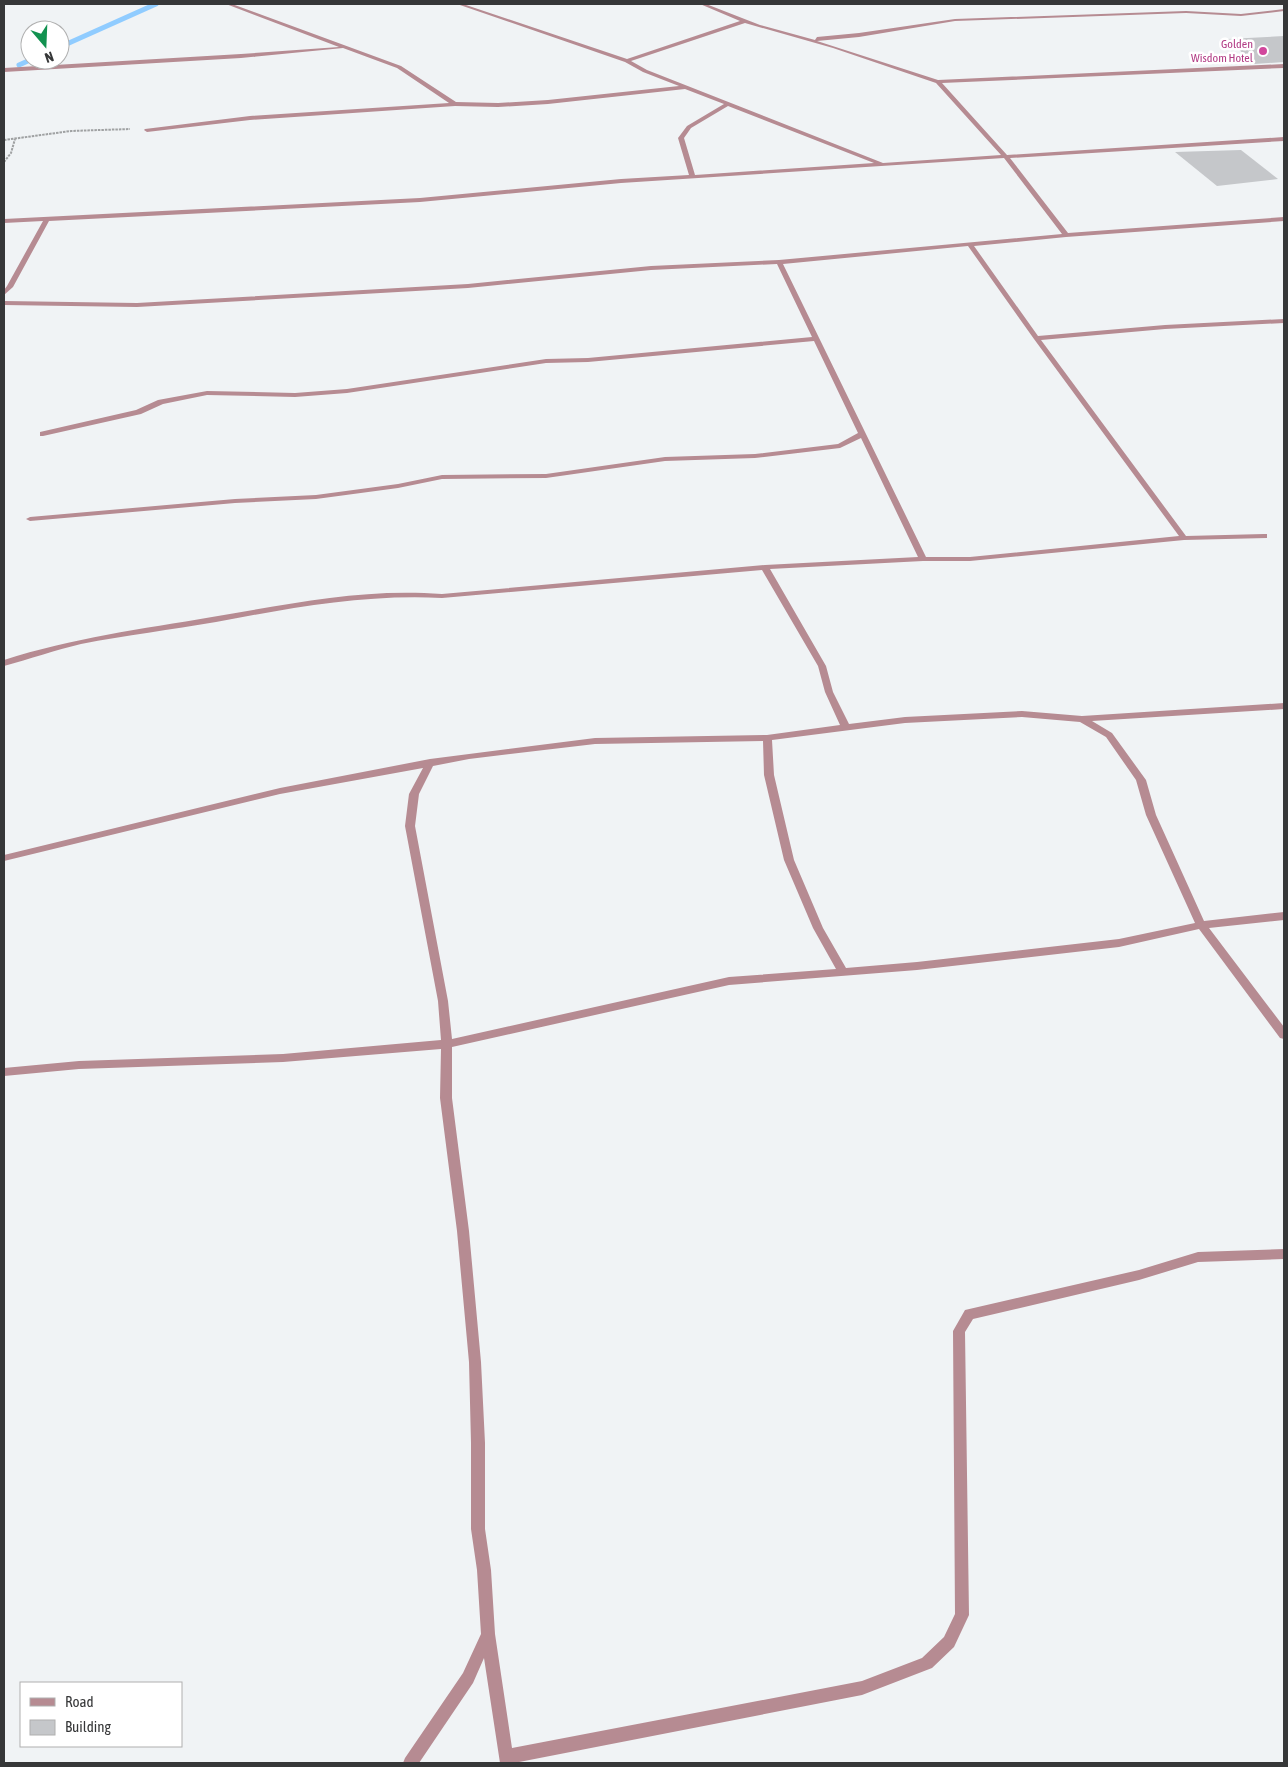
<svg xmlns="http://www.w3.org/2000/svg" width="1288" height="1767" font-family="'Asap Condensed',sans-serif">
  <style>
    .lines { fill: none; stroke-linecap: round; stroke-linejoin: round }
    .stream { stroke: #90ccff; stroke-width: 5 }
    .building { fill: #c5c7ca }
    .path { stroke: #9fa1a2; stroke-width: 2; stroke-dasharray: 2.5 1; stroke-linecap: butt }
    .street { fill: #b68b92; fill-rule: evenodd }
    .hotel-dot { fill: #d1479c; stroke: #fff; stroke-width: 2 }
    .labels { text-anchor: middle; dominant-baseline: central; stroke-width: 5; stroke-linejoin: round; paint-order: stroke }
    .far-hotel-label { font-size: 12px; fill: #b23c85; stroke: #fff; text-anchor: end }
  </style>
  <rect width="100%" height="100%" fill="#f0f3f5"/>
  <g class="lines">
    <g class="stream">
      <polyline points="60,47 156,4"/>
      <polyline points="19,65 30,60"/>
    </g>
  </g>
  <g class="building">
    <polygon points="1284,36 1284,62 1254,64 1228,39"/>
    <polygon points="1241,150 1278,179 1217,186 1175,152"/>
  </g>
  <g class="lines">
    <g class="path">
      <polyline points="4,140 71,131 130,129"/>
      <polyline points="4,162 11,153 15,139"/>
    </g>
    <path class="street" d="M 226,4 L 232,4 L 401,66 L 456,102 L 498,103 L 548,100 L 679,86 L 643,72 L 625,62 L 457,4 L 463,4 L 627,59 L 740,21 L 700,4 L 706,4 L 760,25 L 815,40 L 817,37 L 859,33 L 955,19 L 1186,11 L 1241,14 L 1284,9 L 1284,11 L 1241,16 L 1186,13 L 955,21 L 859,37 L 817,41 L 938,80 L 1284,64 L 1284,68 L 942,83 L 1007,155 L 1284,137 L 1284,141 L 1010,158 L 1068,233 L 1284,217 L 1284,221 L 1066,237 L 974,246 L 1038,336 L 1165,325 L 1284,319 L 1284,323 L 1165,329 L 1041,340 L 1186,536 L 1264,534 L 1267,534 L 1267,538 L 1184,540 L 970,561 L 923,561 L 770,569 L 826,666 L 833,692 L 849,724 L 905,717 L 1022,711 L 1082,716 L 1284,703 L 1284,709 L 1092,721 L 1112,733 L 1146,780 L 1156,815 L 1204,921 L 1284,912 L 1284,920 L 1209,928 L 1284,1027 L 1284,1039 L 1280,1038 L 1199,929 L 1119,947 L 917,970 L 729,985 L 452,1047 L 452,1098 L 469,1231 L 481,1362 L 485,1443 L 485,1529 L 491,1570 L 495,1634 L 512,1748 L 862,1681 L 922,1658 L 944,1637 L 955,1614 L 953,1331 L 965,1310 L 1139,1270 L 1198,1252 L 1284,1249 L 1284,1259 L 1198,1262 L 1139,1280 L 973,1319 L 965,1332 L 969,1615 L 954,1647 L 932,1668 L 862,1695 L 514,1763 L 500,1763 L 484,1658 L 473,1683 L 419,1763 L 403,1763 L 405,1758 L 463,1673 L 481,1634 L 477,1570 L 471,1529 L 471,1443 L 469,1362 L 457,1231 L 440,1098 L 441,1049 L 283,1062 L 79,1069 L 4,1076 L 4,1068 L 79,1061 L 283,1054 L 441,1040 L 438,1001 L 405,826 L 409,794 L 423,768 L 280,794 L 4,861 L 4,855 L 280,788 L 430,759 L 595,738 L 767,735 L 840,725 L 825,692 L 818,666 L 762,570 L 442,598 C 365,594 291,608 216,622 C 171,630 126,635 81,644 C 55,650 30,659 4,666 L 4,660 C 72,638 142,629 212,617 C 291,604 361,588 442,594 L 765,565 L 918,557 L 861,438 L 840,448 L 755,458 L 665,461 L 546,478 L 442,479 L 398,488 L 316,499 L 235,503 L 30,521 L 26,519 L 30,517 L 235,499 L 316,495 L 398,484 L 442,475 L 546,474 L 665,457 L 755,454 L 838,444 L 858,433 L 814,341 L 588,362 L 546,363 L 347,393 L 295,397 L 207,395 L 163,404 L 141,414 L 43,436 L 40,436 L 40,432 L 136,410 L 158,400 L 207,391 L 295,393 L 347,389 L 546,359 L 588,358 L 812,337 L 777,264 L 651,270 L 468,288 L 137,307 L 4,305 L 4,301 L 137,303 L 468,284 L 651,266 L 779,260 L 1062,234 L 1004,158 L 621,183 L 420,202 L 49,221 L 13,287 L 4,295 L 4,290 L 7,286 L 43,221 L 4,223 L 4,219 L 420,198 L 621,179 L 689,175 L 678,138 L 687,126 L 724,104 L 685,89 L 548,104 L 498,107 L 455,106 L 250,120 L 147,132 L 144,130 L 145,129 L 250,116 L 449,103 L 397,68 L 343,48 L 241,58 L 4,72 L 4,68 L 241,54 L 339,47 ZM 745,23 L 833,48 L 936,83 L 1001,155 L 883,163 L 647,70 L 631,61 ZM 728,106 L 874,163 L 695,175 L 684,138 L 691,128 ZM 968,246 L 1034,339 L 1179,536 L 970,557 L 926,557 L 783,264 ZM 1022,717 L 1080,722 L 1106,737 L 1136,780 L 1146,815 L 1195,923 L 1119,939 L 917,962 L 846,968 L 823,928 L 794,860 L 774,775 L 772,740 L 905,723 ZM 763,741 L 764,775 L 784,860 L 813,928 L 836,969 L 729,977 L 452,1039 L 448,1001 L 415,826 L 419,794 L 433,766 L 469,759 L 595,744 Z"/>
  </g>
  <circle class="hotel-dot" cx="1263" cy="51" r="5"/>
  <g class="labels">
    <g class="far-hotel-label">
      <text x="1253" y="44">Golden<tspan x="1253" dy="14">Wisdom Hotel</tspan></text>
    </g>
  </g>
  <rect width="1288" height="1767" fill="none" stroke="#363738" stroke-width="10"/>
  <rect x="20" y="1682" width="162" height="65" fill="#ffffff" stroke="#afafaf"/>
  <rect x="30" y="1698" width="25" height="8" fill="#b68b92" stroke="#afafaf"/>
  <text x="65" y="1707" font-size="15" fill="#363738">Road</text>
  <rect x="30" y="1720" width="25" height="15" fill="#c5c7ca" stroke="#afafaf"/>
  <text x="65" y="1732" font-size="15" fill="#363738">Building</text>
  <g transform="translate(45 45) rotate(161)"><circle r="24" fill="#ffffff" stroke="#afafaf"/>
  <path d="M0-4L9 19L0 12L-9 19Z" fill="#129250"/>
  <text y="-8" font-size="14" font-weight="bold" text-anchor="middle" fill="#363738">N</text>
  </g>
</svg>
